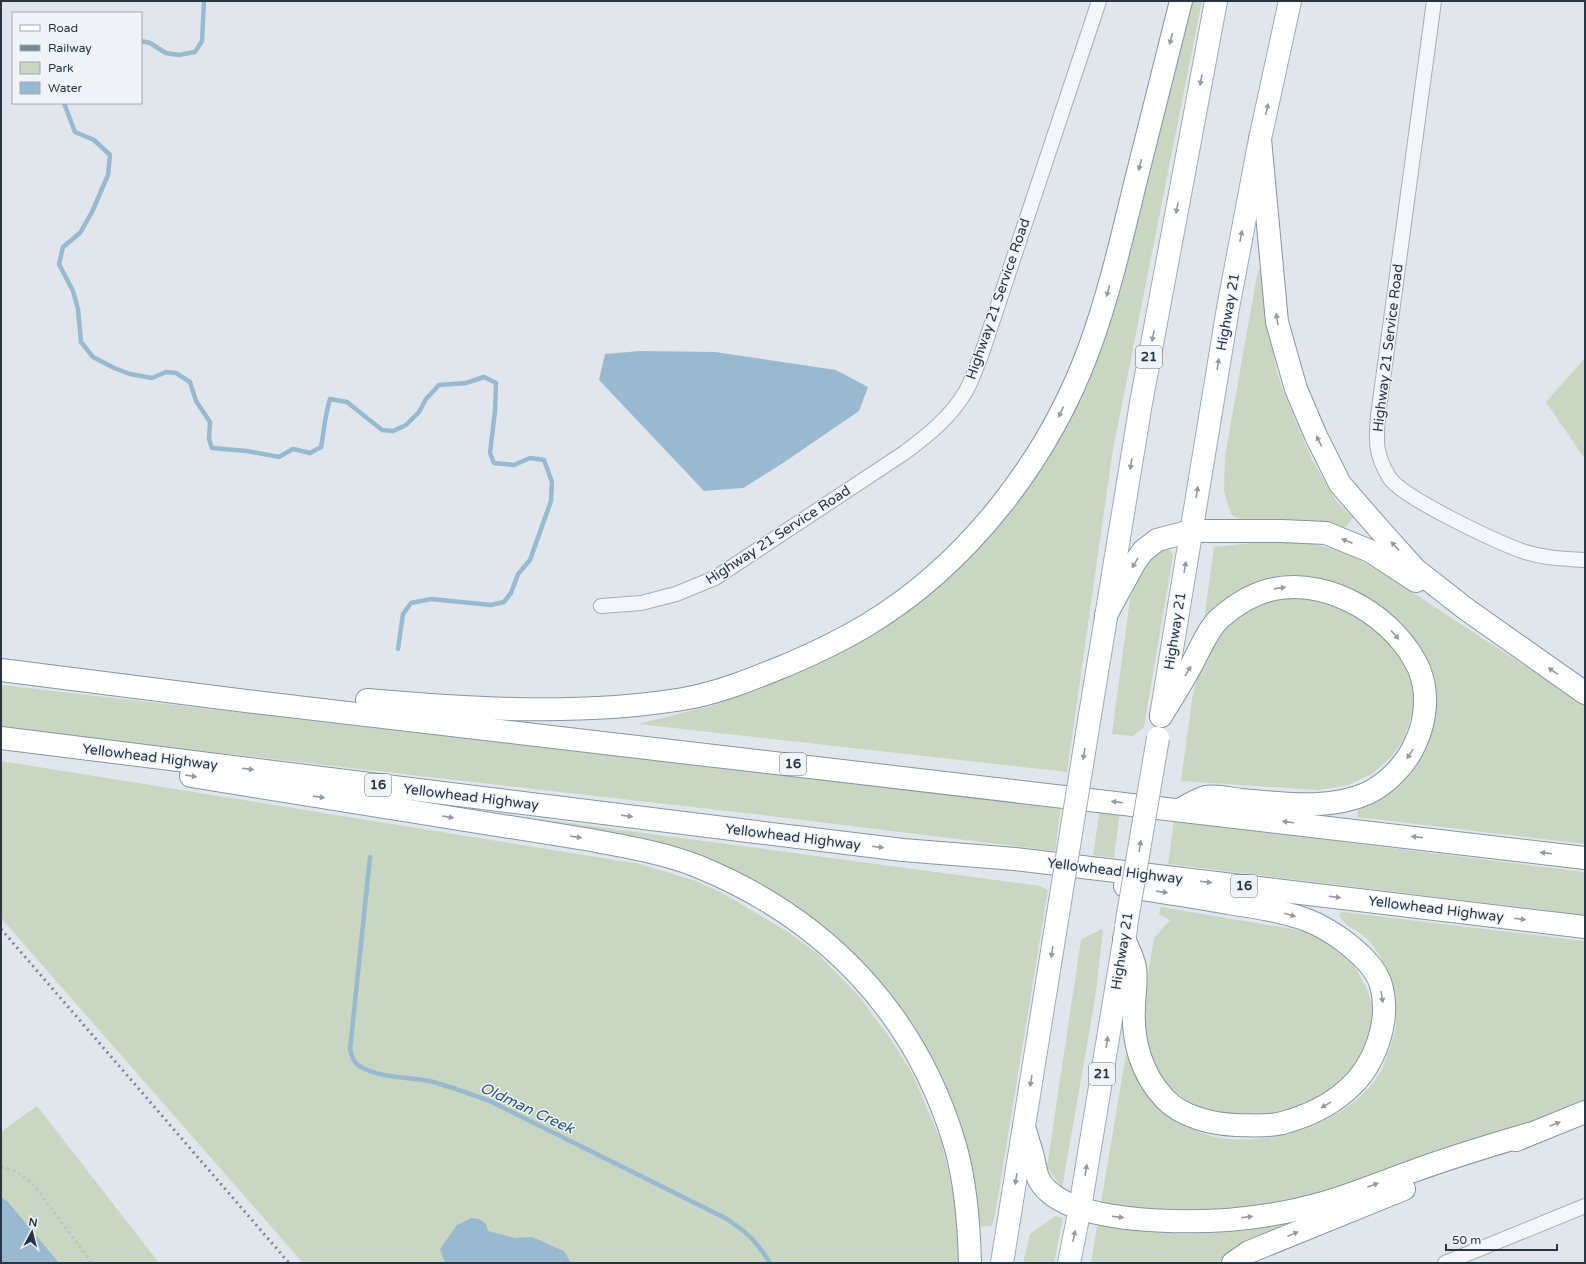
<svg xmlns="http://www.w3.org/2000/svg" width="1586" height="1264" font-family="'Varela Round',sans-serif">
  <style>
    .green { fill: #c9d6c1 }
    .water { fill: #98b9cf }
    .lines { fill: none; stroke-linecap: round; stroke-linejoin: round }
    .stream { stroke: #98b9cf; stroke-width: 4.5 }
    .street-casing { stroke: #a5adb6; stroke-width: 16 }
    .primary-casing { stroke: #9eacb8; stroke-width: 24 }
    .highway-casing { stroke: #8695a3; stroke-width: 24 }
    .path { stroke: #bfc4ca; stroke-width: 2.5; stroke-dasharray: 3 3; stroke-linecap: butt }
    .street { stroke: #f4f6f9; stroke-width: 14 }
    .primary { stroke: #fff; stroke-width: 22 }
    .highway { stroke: #fff; stroke-width: 22 }
    .rail { stroke: #788796; stroke-width: 3; stroke-dasharray: 2 4; stroke-linecap: butt }
    .primary-bridge-casing { stroke: #9eacb8; stroke-width: 24; stroke-linecap: butt }
    .primary-bridge { stroke: #fff; stroke-width: 22 }
    .oneway { fill: #939aa2 }
    .labels { text-anchor: middle; dominant-baseline: central; stroke-width: 3; stroke-linejoin: round; paint-order: stroke }
    .shield { fill: #f0f4f8; stroke: #636e7a; stroke-width: 1 }
    .shield-label { font-size: 13px; font-weight: bold; fill: #273544 }
    .street-label { font-size: 14px; fill: #273544; stroke: #f0f4f8 }
    .water-label { font-size: 15px; font-style: italic; fill: #2c5b7d; stroke: #f0f4f8 }
  </style>
  <rect width="100%" height="100%" fill="#e0e6eb"/>
  <g class="green">
    <polygon points="1193,1 1202,1 1113,449 1067,772 638,724 714,705 776,681 847,648 963,562 988,537 1015,505 1047,459 1068,421 1082,396 1103,345 1135,232"/>
    <polygon points="1258,270 1262,270 1265,307 1277,372 1283,391 1312,460 1337,502 1353,517 1347,526 1343,528 1314,522 1292,520 1244,521 1232,515 1228,506 1224,490 1225,456"/>
    <polygon points="1585,358 1585,459 1546,402"/>
    <polygon points="1271,541 1309,543 1330,548 1357,558 1401,585 1585,705 1585,844 1357,817 1358,810 1394,790 1416,767 1430,738 1436,713 1437,692 1430,666 1417,642 1399,620 1359,593 1317,577 1281,575 1251,585 1216,605 1204,620 1214,547"/>
    <polygon points="1166,547 1169,549 1173,555 1144,727 1133,736 1112,734 1130,599 1137,578 1155,551"/>
    <polygon points="1300,595 1331,602 1364,619 1385,638 1400,657 1415,689 1414,706 1404,739 1392,756 1373,773 1349,785 1318,790 1181,781 1192,699 1202,660 1211,642 1236,614 1253,604"/>
    <polygon points="1,685 1061,807 1055,851 754,814 1,728"/>
    <polygon points="1,761 640,864 696,881 724,894 788,932 818,954 857,994 890,1038 912,1073 941,1141 953,1191 959,1246 960,1263 303,1263 1,918"/>
    <polygon points="1100,809 1120,812 1114,858 1093,855"/>
    <polygon points="524,817 1040,886 1048,890 995,1215 992,1226 981,1227 977,1201 951,1106 792,905 521,821"/>
    <polygon points="1174,821 1585,872 1585,915 1168,864"/>
    <polygon points="1161,907 1304,931 1326,940 1343,953 1354,965 1367,989 1376,1016 1358,1068 1317,1102 1269,1119 1208,1111 1189,1102 1171,1089 1158,1074 1146,1043 1143,1020 1145,994 1154,938 1170,920 1159,914"/>
    <path d="M 1343,912 L 1585,941 L 1585,1102 L 1368,1179 L 1313,1196 L 1242,1211 L 1140,1210 L 1101,1203 L 1126,1054 L 1129,1055 C 1131,1061 1132,1069 1135,1075 C 1151,1106 1185,1132 1220,1138 C 1272,1146 1343,1124 1375,1080 C 1381,1073 1384,1064 1387,1056 C 1391,1044 1396,1033 1396,1021 C 1396,991 1387,959 1365,937 C 1357,929 1341,925 1339,913 Z"/>
    <path d="M 1101,929 L 1103,929 L 1095,999 L 1062,1188 L 1047,1167 L 1081,940 C 1087,935 1095,934 1101,929 Z"/>
    <polygon points="37,1106 159,1263 1,1263 1,1132"/>
    <polygon points="1055,1216 1063,1218 1054,1263 1023,1263 1030,1234"/>
    <polygon points="1286,1224 1280,1229 1236,1251 1219,1263 1091,1263 1097,1227 1100,1225 1182,1234 1241,1231"/>
  </g>
  <g class="water">
    <polygon points="640,351 715,352 836,370 868,387 859,411 783,463 743,488 704,491 599,380 605,354"/>
    <polygon points="1,1197 8,1202 59,1263 1,1263"/>
    <polygon points="471,1218 479,1219 486,1224 488,1231 515,1238 532,1237 564,1251 571,1263 445,1263 440,1249 457,1225"/>
  </g>
  <g class="lines">
    <g class="stream">
      <polyline points="141,41 150,43 166,53 179,55 195,52 202,41 204,1"/>
      <path d="M 64,103 L 75,132 L 94,140 L 110,155 L 108,175 L 92,212 L 80,233 L 63,247 L 59,264 L 73,291 L 78,309 L 81,342 L 93,357 L 114,368 L 130,374 L 152,378 L 166,372 L 176,373 L 190,382 L 196,401 L 210,422 L 209,439 L 212,448 L 247,451 L 279,457 L 293,449 L 310,453 L 321,447 C 324,431 325,415 330,399 L 347,402 L 382,430 L 393,431 L 406,425 L 419,412 L 426,399 L 439,385 L 466,383 L 484,377 L 496,383 L 495,411 L 490,453 L 494,463 L 514,465 L 530,458 L 544,460 L 552,482 L 551,501 L 530,560 L 518,574 L 511,593 L 504,602 L 491,605 L 431,599 L 411,603 L 403,614 L 398,649"/>
      <path d="M 370,857 L 350,1050 C 352,1056 354,1064 361,1067 C 381,1078 407,1077 429,1081 C 450,1086 470,1094 490,1101 L 727,1219 C 749,1234 756,1241 770,1263"/>
    </g>
    <g class="street-casing">
      <g id="street">
        <path d="M 1434,1 L 1378,416 C 1376,441 1375,454 1389,477 C 1402,498 1499,543 1525,552 C 1544,558 1565,559 1585,560"/>
        <path d="M 601,606 L 641,603 L 676,594 L 715,578 L 904,453 C 927,436 951,417 966,391 C 972,380 976,368 981,356 L 1099,1"/>
        <polyline points="1445,1263 1585,1206"/>
      </g>
    </g>
    <g class="primary-casing">
      <g id="primary">
        <polyline points="1090,715 1141,403 1216,1"/>
        <polyline points="1161,716 1228,308 1260,139 1290,1"/>
        <polyline points="1002,1263 1058,914"/>
        <polyline points="1069,1263 1080,1208 1126,929"/>
      </g>
    </g>
    <g class="highway-casing">
      <g id="highway">
        <polyline points="1260,139 1277,322 1296,389 1316,436 1340,484 1380,530 1416,570 1466,609 1585,693"/>
        <polyline points="1106,615 1135,562 1143,551 1157,540 1191,531 1282,531 1326,533 1370,551 1416,581"/>
        <polyline points="1,670 254,702 1585,858"/>
        <path d="M 367,700 C 472,709 578,716 683,699 C 719,693 755,678 789,664 C 815,653 842,640 867,625 C 968,564 1048,460 1089,349 C 1108,297 1121,242 1134,188 C 1150,126 1165,63 1181,1"/>
        <path d="M 1161,716 C 1173,696 1186,677 1196,656 C 1203,643 1209,628 1220,618 C 1236,604 1253,593 1274,589 C 1330,577 1397,619 1419,669 C 1429,693 1426,721 1415,744 C 1407,763 1388,783 1368,793 C 1328,811 1282,803 1241,800 C 1232,799 1215,795 1206,797 C 1198,799 1189,805 1181,809"/>
        <polyline points="1,738 756,832 903,850 1015,859 1585,927"/>
        <path d="M 191,776 L 591,840 C 627,847 664,853 697,866 C 825,918 916,1013 955,1145 C 966,1183 969,1224 970,1263"/>
        <path d="M 1124,939 C 1128,948 1134,959 1135,968 C 1137,980 1134,995 1134,1007 C 1132,1040 1141,1074 1165,1099 C 1182,1117 1212,1124 1236,1125 C 1251,1125 1268,1127 1282,1123 C 1305,1117 1329,1106 1347,1090 C 1375,1066 1391,1021 1381,985 C 1376,967 1358,952 1344,941 C 1333,933 1320,925 1307,920 C 1282,911 1255,907 1228,903 C 1194,897 1159,892 1125,886"/>
        <path d="M 1024,1127 C 1027,1136 1029,1144 1032,1153 C 1036,1168 1035,1180 1048,1191 C 1067,1209 1103,1215 1127,1218 C 1192,1225 1260,1221 1323,1203 C 1351,1195 1380,1183 1408,1173 C 1448,1158 1488,1146 1529,1134"/>
        <polyline points="1516,1140 1585,1112"/>
        <polyline points="1233,1263 1249,1252 1404,1189"/>
      </g>
    </g>
    <polyline class="path" points="1,1167 16,1171 33,1184 92,1263"/>
    <use href="#street" class="street"/>
    <use href="#primary" class="primary"/>
    <use href="#highway" class="highway"/>
    <polyline class="rail" points="1,929 289,1263"/>
    <g class="primary-bridge-casing">
      <g id="primary-bridge">
        <polyline points="1058,914 1090,715"/>
        <polyline points="1126,926 1158,738"/>
      </g>
    </g>
    <use href="#primary-bridge" class="primary-bridge"/>
  </g>
  <defs><path id="oneway-solid" d="M-6-.8H1V-3.2L6.5 0L1 3.2V.8H-6Z"/></defs>
  <g class="oneway">
    <use href="#oneway-solid" transform="translate(1171 39) rotate(104)"/>
    <use href="#oneway-solid" transform="translate(1201 80) rotate(101)"/>
    <use href="#oneway-solid" transform="translate(1267 109) rotate(-78)"/>
    <use href="#oneway-solid" transform="translate(1140 165) rotate(104)"/>
    <use href="#oneway-solid" transform="translate(1177 208) rotate(101)"/>
    <use href="#oneway-solid" transform="translate(1241 236) rotate(-79)"/>
    <use href="#oneway-solid" transform="translate(1108 291) rotate(105)"/>
    <use href="#oneway-solid" transform="translate(1277 319) rotate(-99)"/>
    <use href="#oneway-solid" transform="translate(1153 336) rotate(101)"/>
    <use href="#oneway-solid" transform="translate(1218 364) rotate(-81)"/>
    <use href="#oneway-solid" transform="translate(1061 412) rotate(115)"/>
    <use href="#oneway-solid" transform="translate(1319 441) rotate(-117)"/>
    <use href="#oneway-solid" transform="translate(1131 464) rotate(99)"/>
    <use href="#oneway-solid" transform="translate(1197 492) rotate(-81)"/>
    <use href="#oneway-solid" transform="translate(1347 541) rotate(-157)"/>
    <use href="#oneway-solid" transform="translate(1395 546) rotate(-133)"/>
    <use href="#oneway-solid" transform="translate(1135 563) rotate(121)"/>
    <use href="#oneway-solid" transform="translate(1185 567) rotate(-81)"/>
    <use href="#oneway-solid" transform="translate(1280 588) rotate(-8)"/>
    <use href="#oneway-solid" transform="translate(1395 635) rotate(48)"/>
    <use href="#oneway-solid" transform="translate(1188 671) rotate(-59)"/>
    <use href="#oneway-solid" transform="translate(1553 671) rotate(-145)"/>
    <use href="#oneway-solid" transform="translate(1084 754) rotate(99)"/>
    <use href="#oneway-solid" transform="translate(1410 754) rotate(123)"/>
    <use href="#oneway-solid" transform="translate(248 769) rotate(7)"/>
    <use href="#oneway-solid" transform="translate(191 776) rotate(9)"/>
    <use href="#oneway-solid" transform="translate(319 797) rotate(9)"/>
    <use href="#oneway-solid" transform="translate(1117 802) rotate(-173)"/>
    <use href="#oneway-solid" transform="translate(627 816) rotate(7)"/>
    <use href="#oneway-solid" transform="translate(448 817) rotate(9)"/>
    <use href="#oneway-solid" transform="translate(1288 822) rotate(-173)"/>
    <use href="#oneway-solid" transform="translate(576 837) rotate(9)"/>
    <use href="#oneway-solid" transform="translate(1417 837) rotate(-173)"/>
    <use href="#oneway-solid" transform="translate(1140 846) rotate(-81)"/>
    <use href="#oneway-solid" transform="translate(878 847) rotate(7)"/>
    <use href="#oneway-solid" transform="translate(1546 853) rotate(-173)"/>
    <use href="#oneway-solid" transform="translate(1206 882) rotate(7)"/>
    <use href="#oneway-solid" transform="translate(1162 892) rotate(9)"/>
    <use href="#oneway-solid" transform="translate(1335 897) rotate(7)"/>
    <use href="#oneway-solid" transform="translate(1290 915) rotate(16)"/>
    <use href="#oneway-solid" transform="translate(1520 919) rotate(7)"/>
    <use href="#oneway-solid" transform="translate(1052 952) rotate(99)"/>
    <use href="#oneway-solid" transform="translate(1382 997) rotate(81)"/>
    <use href="#oneway-solid" transform="translate(1107 1042) rotate(-81)"/>
    <use href="#oneway-solid" transform="translate(1031 1081) rotate(99)"/>
    <use href="#oneway-solid" transform="translate(1326 1105) rotate(149)"/>
    <use href="#oneway-solid" transform="translate(1555 1124) rotate(-22)"/>
    <use href="#oneway-solid" transform="translate(1086 1170) rotate(-81)"/>
    <use href="#oneway-solid" transform="translate(1016 1179) rotate(99)"/>
    <use href="#oneway-solid" transform="translate(1373 1185) rotate(-20)"/>
    <use href="#oneway-solid" transform="translate(1118 1217) rotate(7)"/>
    <use href="#oneway-solid" transform="translate(1247 1217) rotate(-7)"/>
    <use href="#oneway-solid" transform="translate(1293 1234) rotate(-22)"/>
    <use href="#oneway-solid" transform="translate(1074 1236) rotate(-79)"/>
  </g>
  <g class="labels">
    <g class="shield">
      <rect x="1136" y="346" width="26" height="22" rx="3"/>
      <rect x="780" y="753" width="26" height="22" rx="3"/>
      <rect x="365" y="774" width="26" height="22" rx="3"/>
      <rect x="1231" y="875" width="26" height="22" rx="3"/>
      <rect x="1089" y="1063" width="26" height="22" rx="3"/>
    </g>
    <g class="shield-label">
      <text x="1149" y="357">21</text>
      <text x="793" y="764">16</text>
      <text x="378" y="785">16</text>
      <text x="1244" y="886">16</text>
      <text x="1102" y="1074">21</text>
    </g>
    <g class="street-label">
      <text transform="translate(998 299) rotate(-71)">Highway 21 Service Road</text>
      <text transform="translate(1228 312) rotate(-80)">Highway 21</text>
      <text transform="translate(1388 348) rotate(-83)">Highway 21 Service Road</text>
      <text transform="translate(778 535) rotate(-33)">Highway 21 Service Road</text>
      <text transform="translate(1175 631) rotate(-81)">Highway 21</text>
      <text transform="translate(150 757) rotate(7)">Yellowhead Highway</text>
      <text transform="translate(471 797) rotate(7)">Yellowhead Highway</text>
      <text transform="translate(793 837) rotate(7)">Yellowhead Highway</text>
      <text transform="translate(1115 871) rotate(7)">Yellowhead Highway</text>
      <text transform="translate(1436 909) rotate(7)">Yellowhead Highway</text>
      <text transform="translate(1122 951) rotate(-81)">Highway 21</text>
    </g>
    <g class="water-label">
      <text transform="translate(527 1108) rotate(25)">Oldman Creek</text>
    </g>
  </g>
  <rect width="1586" height="1264" fill="none" stroke="#273544" stroke-width="4"/>
  <rect x="12" y="12" width="130" height="92" fill="#f0f4f8" stroke="#a0a8b0"/>
  <rect x="20" y="25" width="20" height="6" fill="#ffffff" stroke="#a0a8b0"/>
  <text x="48" y="32" font-size="12" fill="#273544">Road</text>
  <rect x="20" y="45" width="20" height="6" fill="#788796" stroke="#a0a8b0"/>
  <text x="48" y="52" font-size="12" fill="#273544">Railway</text>
  <rect x="20" y="62" width="20" height="12" fill="#c9d6c1" stroke="#a0a8b0"/>
  <text x="48" y="72" font-size="12" fill="#273544">Park</text>
  <rect x="20" y="82" width="20" height="12" fill="#98b9cf" stroke="#a0a8b0"/>
  <text x="48" y="92" font-size="12" fill="#273544">Water</text>
  <g transform="translate(32 1232) rotate(7)" stroke="#f0f4f8" stroke-width="3" paint-order="stroke">
  <path d="M0-3L7 15L0 10L-7 15Z" fill="#273544"/>
  <text y="-6" font-size="11" font-weight="bold" text-anchor="middle" fill="#273544">N</text>
  </g>
  <path d="M1446 1244v6h111v-6" fill="none" stroke="#273544" stroke-width="2"/>
  <text x="1452" y="1244" font-size="12" fill="#273544" stroke="#f0f4f8" stroke-width="3" paint-order="stroke">50 m</text>
</svg>
